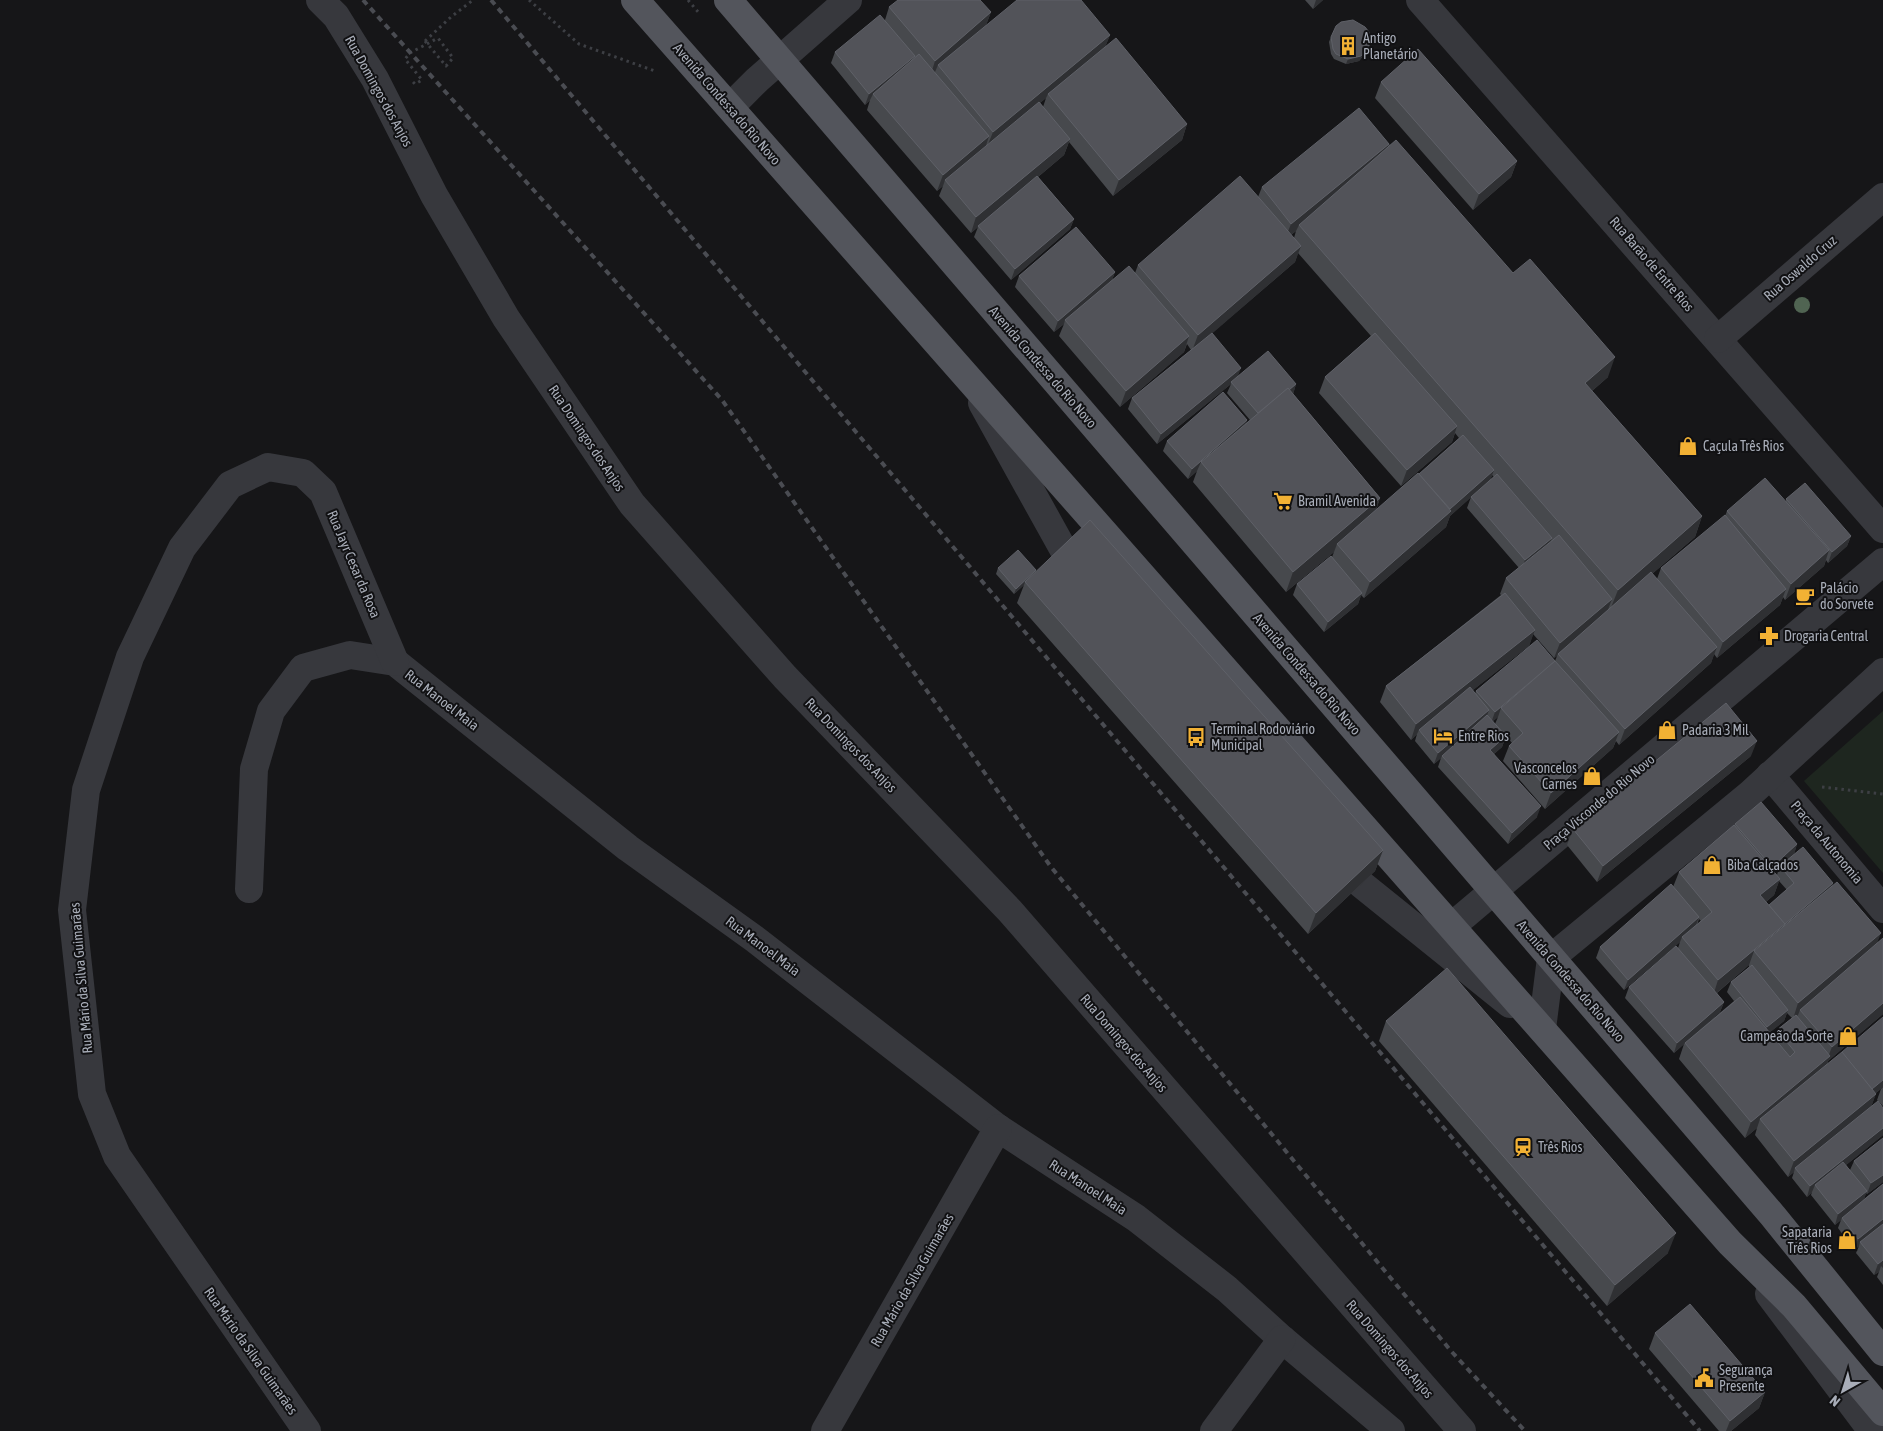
<svg xmlns="http://www.w3.org/2000/svg" width="1883" height="1431" font-family="'Asap Condensed',sans-serif">
  <style>
    .green { fill: #1e261f }
    .lines { fill: none; stroke-linecap: round; stroke-linejoin: round }
    .path { stroke: #3d3f44; stroke-width: 3; stroke-dasharray: 2.5 4; stroke-linecap: butt }
    .minor { stroke: #37383d; stroke-width: 28 }
    .major { stroke: #53555c; stroke-width: 28 }
    .rail { stroke: #4a4c52; stroke-width: 4; stroke-dasharray: 6 5; stroke-linecap: butt }
    .path-bridge { stroke: #3d3f44; stroke-width: 3; stroke-dasharray: 2.5 4; stroke-linecap: butt }
    .tree { fill: #506452 }
    .wall { fill: #47494d; fill-rule: evenodd }
    .shaded-wall { fill: #2f3033 }
    .building { fill: #525359; stroke: #5f6168 }
    .labels { text-anchor: middle; dominant-baseline: central; stroke-width: 4; stroke-linejoin: round; paint-order: stroke }
    .poi-label { font-size: 14px; fill: #a8adb8; stroke: #111113; text-anchor: start }
    .street-label { font-size: 14px; fill: #a8adb8; stroke: #111113 }
  </style>
  <rect width="100%" height="100%" fill="#161618"/>
  <polygon class="green" points="1883,711 1883,873 1804,781"/>
  <g class="lines">
    <g class="path">
      <polyline points="529,0 579,44 655,71"/>
      <polyline points="688,0 699,13"/>
      <polyline points="425,41 451,17 473,0"/>
      <polyline points="413,82 415,84 422,80 405,59 410,53 438,38"/>
      <polyline points="1822,787 1883,794"/>
    </g>
    <g class="minor">
      <polyline points="320,0 336,16 375,79 434,195 506,318 632,504 785,677 1010,911 1462,1431"/>
      <polyline points="1420,0 1883,529"/>
      <polyline points="730,107 757,80 848,0"/>
      <polyline points="1718,339 1883,197"/>
      <polyline points="982,403 1067,556"/>
      <polyline points="1770,775 1883,909"/>
      <polyline points="1361,884 1510,1004"/>
      <polyline points="249,889 254,769 271,711 303,668 350,655 395,662 628,848 756,940 998,1128 1136,1218 1227,1289 1282,1339 1391,1431"/>
      <polyline points="1452,926 1883,562"/>
      <polyline points="1542,1029 1551,958 1750,794 1883,672"/>
      <polyline points="1769,1294 1872,1431"/>
      <polyline points="307,1431 117,1156 92,1094 72,910 86,790 130,657 182,548 230,485 268,467 303,473 323,492 395,662"/>
      <polyline points="825,1431 998,1128"/>
      <polyline points="1214,1431 1282,1339"/>
    </g>
    <g class="major">
      <polyline points="635,0 1730,1243 1794,1306 1883,1412"/>
      <polyline points="728,0 1773,1216 1883,1352"/>
    </g>
    <g class="rail">
      <polyline points="363,0 722,400 1051,867 1451,1351 1525,1431"/>
      <polyline points="491,0 1700,1431"/>
    </g>
    <polyline class="path-bridge" points="425,41 446,66 453,58 438,38"/>
  </g>
  <circle class="tree" cx="1802" cy="305" r="8"/>
  <g class="wall">
    <polygon points="1305,0 1323,0 1313,9"/>
    <path d="M 889,7 L 991,12 L 986,25 L 1110,35 L 1105,47 L 1187,124 L 1182,140 L 1113,196 L 1069,142 L 1064,155 L 1038,177 L 1074,219 L 1070,229 L 1011,280 L 974,237 L 978,227 L 971,233 L 939,196 L 943,186 L 937,191 L 867,110 L 870,100 L 865,105 L 831,63 L 835,52 L 885,20 ZM 1046,98 L 1043,107 L 1040,103 Z"/>
    <polygon points="1331,37 1369,46 1367,51 1359,61 1346,64 1334,59 1331,54 1329,42"/>
    <polygon points="1381,82 1517,161 1511,177 1473,210 1375,98"/>
    <path d="M 1389,144 L 1513,273 L 1608,377 L 1592,391 L 1702,516 L 1695,537 L 1652,574 L 1657,579 L 1661,568 L 1725,516 L 1727,511 L 1786,501 L 1786,499 L 1851,536 L 1847,546 L 1828,563 L 1826,560 L 1824,566 L 1785,600 L 1783,597 L 1780,605 L 1717,658 L 1714,654 L 1711,663 L 1619,745 L 1616,741 L 1613,748 L 1545,809 L 1503,761 L 1509,746 L 1512,743 L 1506,736 L 1502,747 L 1494,754 L 1537,817 L 1508,844 L 1438,767 L 1441,758 L 1434,764 L 1415,741 L 1417,734 L 1411,740 L 1380,702 L 1386,686 L 1501,595 L 1500,594 L 1506,578 L 1519,568 L 1467,508 L 1471,497 L 1450,516 L 1446,527 L 1364,598 L 1361,595 L 1358,604 L 1324,632 L 1293,595 L 1297,584 L 1332,557 L 1334,552 L 1286,592 L 1193,482 L 1197,471 L 1188,479 L 1163,451 L 1167,441 L 1247,420 L 1246,423 L 1250,420 L 1227,393 L 1231,384 L 1157,444 L 1128,409 L 1132,398 L 1191,350 L 1187,344 L 1184,352 L 1120,407 L 1059,336 L 1064,324 L 1054,332 L 1015,287 L 1019,276 L 1115,272 L 1112,280 L 1135,273 L 1138,265 L 1258,197 L 1262,187 ZM 1296,231 L 1294,238 L 1291,235 ZM 1298,253 L 1371,336 L 1325,377 L 1319,393 L 1401,486 L 1452,442 L 1455,433 L 1459,438 L 1419,474 L 1376,510 L 1380,498 L 1293,394 L 1296,384 L 1238,377 L 1212,333 L 1295,262 ZM 1492,475 L 1494,477 L 1490,481 ZM 1533,634 L 1554,658 L 1557,656 L 1555,661 L 1476,691 L 1475,694 L 1473,690 L 1529,646 ZM 1498,717 L 1495,724 L 1493,721 Z"/>
    <polygon points="998,568 1036,570 1036,572 1383,850 1375,871 1308,934 1017,603 1024,585 1014,594 996,574"/>
    <polygon points="1751,756 1597,882 1567,845 1573,829"/>
    <path d="M 1735,824 L 1797,844 L 1794,854 L 1833,883 L 1832,886 L 1878,943 L 1883,938 L 1883,1014 L 1828,1061 L 1827,1065 L 1883,1087 L 1876,1093 L 1871,1107 L 1883,1108 L 1883,1135 L 1846,1165 L 1850,1170 L 1854,1161 L 1883,1138 L 1883,1182 L 1867,1194 L 1866,1193 L 1864,1199 L 1883,1184 L 1883,1285 L 1877,1277 L 1879,1272 L 1874,1275 L 1856,1253 L 1859,1246 L 1854,1250 L 1838,1228 L 1841,1220 L 1835,1225 L 1811,1195 L 1812,1192 L 1807,1197 L 1792,1178 L 1794,1172 L 1788,1177 L 1755,1135 L 1757,1128 L 1745,1138 L 1679,1059 L 1684,1044 L 1674,1053 L 1625,998 L 1629,987 L 1678,948 L 1680,942 L 1624,990 L 1596,958 L 1600,947 L 1673,887 L 1679,872 ZM 1779,868 L 1777,875 L 1774,872 ZM 1779,881 L 1787,890 L 1769,905 L 1766,902 L 1774,895 ZM 1699,919 L 1701,921 L 1697,925 ZM 1749,965 L 1749,967 L 1731,982 L 1727,992 L 1734,1001 L 1703,1027 L 1720,1012 L 1724,1002 L 1717,993 ZM 1787,1013 L 1792,1018 L 1777,1030 L 1774,1037 L 1770,1032 L 1784,1021 Z"/>
    <polygon points="1386,1021 1668,1253 1607,1306 1379,1041"/>
    <polygon points="1883,1087 1883,1106 1877,1100 1881,1089"/>
    <polygon points="1655,1333 1765,1392 1759,1408 1731,1431 1719,1431 1649,1349"/>
  </g>
  <g class="shaded-wall">
    <polygon points="1316,0 1323,0 1313,9"/>
    <polygon points="991,12 985,28 938,65 935,72 930,77 935,61"/>
    <polygon points="1110,35 1104,50 1048,94 1046,98 987,147 993,132"/>
    <polygon points="1369,46 1367,51 1359,61 1346,64 1348,59"/>
    <polygon points="915,56 911,67 873,94 870,100 865,105 869,94"/>
    <polygon points="1187,124 1182,140 1113,196 1119,180"/>
    <polygon points="989,136 984,152 945,180 943,186 937,191 943,175"/>
    <polygon points="1070,139 1064,155 971,233 976,217"/>
    <polygon points="1389,144 1384,160 1299,225 1296,231 1285,239 1291,224"/>
    <polygon points="1517,161 1511,177 1473,210 1479,194"/>
    <polygon points="1074,219 1070,229 1011,280 1015,269"/>
    <polygon points="1301,246 1295,262 1192,351 1198,335"/>
    <polygon points="1115,272 1111,283 1065,320 1064,324 1054,332 1058,321"/>
    <polygon points="1189,336 1184,352 1120,407 1126,391"/>
    <polygon points="1615,357 1608,377 1578,403 1585,383"/>
    <polygon points="1241,368 1237,379 1231,382 1231,384 1157,444 1161,434"/>
    <polygon points="1296,384 1293,395 1260,416"/>
    <polygon points="1247,420 1243,431 1201,462 1197,471 1188,479 1192,469"/>
    <polygon points="1457,426 1452,442 1401,486 1407,470"/>
    <polygon points="1494,470 1490,481 1450,516 1446,527 1364,598 1370,582 1448,514 1450,509"/>
    <polygon points="1380,498 1373,519 1337,544 1334,552 1286,592 1293,572"/>
    <polygon points="1702,516 1695,537 1610,610 1618,590"/>
    <polygon points="1851,536 1847,546 1828,563 1832,552"/>
    <polygon points="1552,538 1548,548 1521,571 1525,560"/>
    <polygon points="1829,550 1824,566 1785,600 1791,584"/>
    <polygon points="1036,570 1034,575 1025,582 1024,585 1014,594 1016,589"/>
    <polygon points="1786,589 1780,605 1717,658 1723,642"/>
    <polygon points="1362,593 1358,604 1324,632 1328,622"/>
    <polygon points="1612,599 1606,615 1558,654 1557,656 1554,658 1560,643"/>
    <polygon points="1535,630 1529,646 1420,732 1419,730 1417,734 1411,740 1416,724"/>
    <polygon points="1717,647 1711,663 1619,745 1625,729"/>
    <polygon points="1555,661 1501,708 1498,717 1491,723 1495,712"/>
    <polygon points="1489,710 1485,721 1442,756 1441,758 1434,764 1438,753"/>
    <polygon points="1619,732 1613,748 1545,809 1551,793"/>
    <polygon points="1506,736 1502,747 1486,761 1490,750"/>
    <polygon points="1757,741 1751,756 1597,882 1603,866"/>
    <polygon points="1541,806 1537,817 1508,844 1512,833"/>
    <polygon points="1797,844 1794,855 1768,878 1772,867"/>
    <polygon points="1383,850 1375,871 1308,934 1316,913"/>
    <polygon points="1780,879 1774,895 1755,911 1760,895"/>
    <polygon points="1833,883 1829,894 1781,935 1785,924"/>
    <polygon points="1699,917 1695,928 1682,937 1680,942 1624,990 1628,980"/>
    <polygon points="1785,924 1779,940 1754,951 1749,965 1713,996 1718,980"/>
    <polygon points="1881,933 1875,949 1800,1010 1798,1015 1793,1019 1798,1003"/>
    <polygon points="1724,1002 1720,1012 1674,1053 1677,1043"/>
    <polygon points="1883,1003 1883,1014 1828,1061 1825,1071 1760,1119 1757,1128 1745,1138 1751,1122 1828,1057 1832,1047"/>
    <polygon points="1788,1010 1784,1021 1764,1037 1767,1027"/>
    <polygon points="1883,1080 1883,1087 1868,1100 1872,1089"/>
    <polygon points="1876,1094 1870,1110 1795,1168 1794,1172 1788,1177 1794,1161"/>
    <polygon points="1883,1128 1883,1135 1818,1188 1815,1185 1812,1192 1807,1197 1810,1186"/>
    <polygon points="1883,1175 1883,1182 1867,1194 1871,1183"/>
    <polygon points="1867,1191 1863,1202 1842,1218 1841,1220 1835,1225 1838,1214"/>
    <polygon points="1883,1219 1883,1226 1860,1242 1859,1246 1854,1250 1858,1239"/>
    <polygon points="1676,1233 1668,1253 1607,1306 1615,1285"/>
    <polygon points="1883,1260 1883,1268 1881,1266 1879,1272 1874,1275 1878,1264"/>
    <polygon points="1765,1392 1759,1408 1731,1431 1726,1431 1730,1421"/>
  </g>
  <g class="building">
    <polygon points="898,0 980,0 991,12 935,61 889,7"/>
    <polygon points="1017,0 1081,0 1110,35 993,132 938,65"/>
    <polygon points="880,15 915,56 869,94 835,52"/>
    <polygon points="1353,20 1365,27 1369,32 1369,46 1361,56 1348,59 1336,54 1333,49 1331,37 1336,26 1341,22"/>
    <polygon points="1116,38 1187,124 1119,180 1048,94"/>
    <polygon points="1418,49 1517,161 1479,194 1381,82"/>
    <polygon points="919,54 989,136 943,175 873,94"/>
    <polygon points="1039,102 1070,139 976,217 945,180"/>
    <polygon points="1359,108 1389,144 1291,224 1262,187"/>
    <polygon points="1396,140 1513,273 1530,259 1615,357 1585,383 1702,516 1618,590 1299,225"/>
    <polygon points="1037,176 1074,219 1015,269 978,226"/>
    <polygon points="1240,176 1301,246 1198,335 1138,265"/>
    <polygon points="1076,227 1115,272 1058,321 1019,276"/>
    <polygon points="1129,266 1189,336 1126,391 1065,320"/>
    <polygon points="1212,333 1241,368 1161,434 1132,398"/>
    <polygon points="1375,333 1457,426 1407,470 1325,377"/>
    <polygon points="1268,351 1296,384 1289,390 1288,388 1258,413 1231,382"/>
    <polygon points="1288,388 1380,498 1293,572 1201,462"/>
    <polygon points="1223,392 1247,420 1192,469 1167,441"/>
    <polygon points="1463,435 1494,470 1450,509 1419,474"/>
    <polygon points="1418,473 1451,511 1370,582 1337,544"/>
    <polygon points="1497,474 1552,538 1525,560 1471,497"/>
    <polygon points="1765,478 1829,550 1791,584 1727,511"/>
    <polygon points="1805,483 1851,536 1832,552 1786,499"/>
    <polygon points="1725,515 1786,589 1723,642 1661,568"/>
    <polygon points="1090,520 1383,850 1316,913 1025,582"/>
    <polygon points="1559,535 1612,599 1560,643 1506,578"/>
    <polygon points="1018,550 1036,570 1016,589 998,568"/>
    <polygon points="1331,556 1362,593 1328,622 1297,584"/>
    <polygon points="1651,572 1717,647 1625,729 1558,654"/>
    <polygon points="1505,593 1535,630 1416,724 1386,686"/>
    <polygon points="1537,640 1555,661 1495,712 1476,691"/>
    <polygon points="1555,661 1619,732 1551,793 1509,746 1523,733 1501,708"/>
    <polygon points="1470,687 1489,710 1438,753 1419,730"/>
    <polygon points="1726,703 1757,741 1603,866 1573,829"/>
    <polygon points="1487,715 1506,736 1490,750 1541,806 1512,833 1442,756"/>
    <polygon points="1761,802 1797,844 1772,867 1735,824"/>
    <polygon points="1734,825 1780,879 1760,895 1785,924 1718,980 1682,937 1712,912 1679,872"/>
    <polygon points="1803,847 1833,883 1785,924 1769,905 1794,883 1780,866"/>
    <polygon points="1837,882 1881,933 1798,1003 1754,951"/>
    <polygon points="1671,884 1699,917 1628,980 1600,947"/>
    <polygon points="1883,938 1883,1003 1832,1047 1800,1010"/>
    <polygon points="1676,946 1724,1002 1677,1043 1629,987"/>
    <polygon points="1752,965 1788,1010 1767,1027 1731,982"/>
    <polygon points="1447,968 1676,1233 1615,1285 1386,1021"/>
    <polygon points="1740,997 1790,1057 1795,1052 1777,1030 1796,1015 1830,1056 1751,1122 1685,1043"/>
    <polygon points="1883,1017 1883,1080 1872,1089 1842,1052"/>
    <polygon points="1842,1052 1876,1094 1794,1161 1760,1119"/>
    <polygon points="1878,1101 1883,1108 1883,1128 1810,1186 1795,1168"/>
    <polygon points="1883,1138 1883,1175 1871,1183 1854,1161"/>
    <polygon points="1843,1162 1867,1191 1838,1214 1815,1185"/>
    <polygon points="1883,1184 1883,1219 1858,1239 1842,1218"/>
    <polygon points="1883,1224 1883,1260 1878,1264 1860,1242"/>
    <polygon points="1690,1304 1765,1392 1730,1421 1655,1333"/>
  </g>
  <defs>
    <g id="building-bare" transform="scale(1.5)"><path d="M-4-6H4V6H1V3H-1V6H-4ZM-2.5-4.3h1.7v1.8h-1.7ZM.8-4.3h1.7v1.8H.8ZM-2.5-1h1.7V.8h-1.7ZM.8-1h1.7V.8H.8Z" fill="#f2b134" stroke="#111113" stroke-width="2.5" paint-order="stroke"/></g>
    <g id="shop-bare" transform="scale(1.5)"><path d="M-5-2.5h2.3a2.7 3.5 0 0 1 5.4 0H5L5.5 6h-11ZM-1.5-2.5h3a1.5 2.3 0 0 0-3 0Z" fill="#f2b134" stroke="#111113" stroke-width="2.5" paint-order="stroke"/></g>
    <g id="supermarket-bare" transform="scale(1.5)"><path d="M-6-5.5h2.5l.6 2H6L4.5 2H-2.5L-4.4-4H-6ZM-1.5 3.2a1.3 1.3 0 1 0 .1 0ZM3 3.2a1.3 1.3 0 1 0 .1 0Z" fill="#f2b134" stroke="#111113" stroke-width="2.5" paint-order="stroke"/></g>
    <g id="cafe-bare" transform="scale(1.5)"><path d="M-5.5-4.5H6V0H3Q3 3.5 0 3.5H-2.5Q-5.5 3.5-5.5 0ZM3-3.2v2h1.7v-2ZM-6 4.5H4V6H-6Z" fill="#f2b134" stroke="#111113" stroke-width="2.5" paint-order="stroke"/></g>
    <g id="pharmacy-bare" transform="scale(1.5)"><path d="M-2-6h4v4h4v4h-4v4h-4v-4h-4v-4h4Z" fill="#f2b134" stroke="#111113" stroke-width="2.5" paint-order="stroke"/></g>
    <g id="hotel-bare" transform="scale(1.5)"><path d="M-6-4.5h1.5V1H6V5H4.5V3h-9V5H-6ZM-4 0a1.8 1.8 0 1 1 3.6 0ZM.5 0V-2.5h3Q6-2.5 6 0Z" fill="#f2b134" stroke="#111113" stroke-width="2.5" paint-order="stroke"/></g>
    <g id="bus-bare" transform="scale(1.5)"><path d="M-5-6H5V4H4V6H2V4H-2V6H-4V4H-5ZM-3.5-4V0h7V-4ZM-3.5 1.2v1.5H-2V1.2ZM2 1.2v1.5H3.5V1.2Z" fill="#f2b134" stroke="#111113" stroke-width="2.5" paint-order="stroke"/></g>
    <g id="station-bare" transform="scale(1.5)"><path d="M-3-6H3Q5-6 5-4V2Q5 4 3 4L4.5 6H3L1.5 4h-3L-3 6H-4.5L-3 4Q-5 4-5 2V-4Q-5-6-3-6ZM-3.5-4v3h7v-3ZM-3.5 1v1.5H-2V1ZM2 1v1.5H3.5V1Z" fill="#f2b134" stroke="#111113" stroke-width="2.5" paint-order="stroke"/></g>
    <g id="civic-bare" transform="scale(1.5)"><path d="M-.6-6.5H3V-4.5H.6V-3L4-1V1h2V6H-6V1h2V-1L-.6-3ZM-1.2 2.5V6h2.4V2.5Z" fill="#f2b134" stroke="#111113" stroke-width="2.5" paint-order="stroke"/></g>
  </defs>
  <g fill-rule="evenodd">
    <use href="#building-bare" x="1348" y="46"/>
    <use href="#shop-bare" x="1688" y="446"/>
    <use href="#supermarket-bare" x="1283" y="501"/>
    <use href="#cafe-bare" x="1805" y="596"/>
    <use href="#pharmacy-bare" x="1769" y="636"/>
    <use href="#shop-bare" x="1667" y="730"/>
    <use href="#hotel-bare" x="1443" y="736"/>
    <use href="#bus-bare" x="1196" y="737"/>
    <use href="#shop-bare" x="1592" y="776"/>
    <use href="#shop-bare" x="1712" y="865"/>
    <use href="#shop-bare" x="1848" y="1036"/>
    <use href="#station-bare" x="1523" y="1147"/>
    <use href="#shop-bare" x="1847" y="1240"/>
    <use href="#civic-bare" x="1704" y="1378"/>
  </g>
  <g class="labels">
    <g class="poi-label">
      <text x="1363" y="38">Antigo<tspan x="1363" dy="16">Planetário</tspan></text>
      <text x="1703" y="446">Caçula Três Rios</text>
      <text x="1298" y="501">Bramil Avenida</text>
      <text x="1820" y="588">Palácio<tspan x="1820" dy="16">do Sorvete</tspan></text>
      <text x="1784" y="636">Drogaria Central</text>
      <text x="1211" y="729">Terminal Rodoviário<tspan x="1211" dy="16">Municipal</tspan></text>
      <text x="1682" y="730">Padaria 3 Mil</text>
      <text x="1458" y="736">Entre Rios</text>
      <text x="1577" y="768" text-anchor="end">Vasconcelos<tspan x="1577" dy="16">Carnes</tspan></text>
      <text x="1727" y="865">Biba Calçados</text>
      <text x="1833" y="1036" text-anchor="end">Campeão da Sorte</text>
      <text x="1538" y="1147">Três Rios</text>
      <text x="1832" y="1232" text-anchor="end">Sapataria<tspan x="1832" dy="16">Três Rios</tspan></text>
      <text x="1719" y="1370">Segurança<tspan x="1719" dy="16">Presente</tspan></text>
    </g>
    <g class="street-label">
      <text transform="translate(379 91) rotate(61)">Rua Domingos dos Anjos</text>
      <text transform="translate(727 104) rotate(49)">Avenida Condessa do Rio Novo</text>
      <text transform="translate(1652 264) rotate(49)">Rua Barão de Entre Rios</text>
      <text transform="translate(1800 268) rotate(-41)">Rua Oswaldo Cruz</text>
      <text transform="translate(1043 367) rotate(49)">Avenida Condessa do Rio Novo</text>
      <text transform="translate(587 438) rotate(56)">Rua Domingos dos Anjos</text>
      <text transform="translate(354 564) rotate(67)">Rua Jayr Cesar da Rosa</text>
      <text transform="translate(1307 674) rotate(49)">Avenida Condessa do Rio Novo</text>
      <text transform="translate(442 700) rotate(38)">Rua Manoel Maia</text>
      <text transform="translate(851 745) rotate(46)">Rua Domingos dos Anjos</text>
      <text transform="translate(1599 802) rotate(-40)">Praça Visconde do Rio Novo</text>
      <text transform="translate(1827 842) rotate(50)">Praça da Autonomia</text>
      <text transform="translate(763 946) rotate(37)">Rua Manoel Maia</text>
      <text transform="translate(81 978) rotate(-95)">Rua Mário da Silva Guimarães</text>
      <text transform="translate(1571 981) rotate(49)">Avenida Condessa do Rio Novo</text>
      <text transform="translate(1124 1043) rotate(49)">Rua Domingos dos Anjos</text>
      <text transform="translate(1088 1187) rotate(33)">Rua Manoel Maia</text>
      <text transform="translate(912 1280) rotate(-60)">Rua Mário da Silva Guimarães</text>
      <text transform="translate(1390 1349) rotate(49)">Rua Domingos dos Anjos</text>
      <text transform="translate(251 1351) rotate(55)">Rua Mário da Silva Guimarães</text>
    </g>
  </g>
  <g transform="translate(1843 1391) rotate(219)" stroke="#111113" stroke-width="4" paint-order="stroke">
  <path d="M0-4L9 19L0 12L-9 19Z" fill="#a8adb8"/>
  <text y="-8" font-size="14" font-weight="bold" text-anchor="middle" fill="#a8adb8">N</text>
  </g>
</svg>
